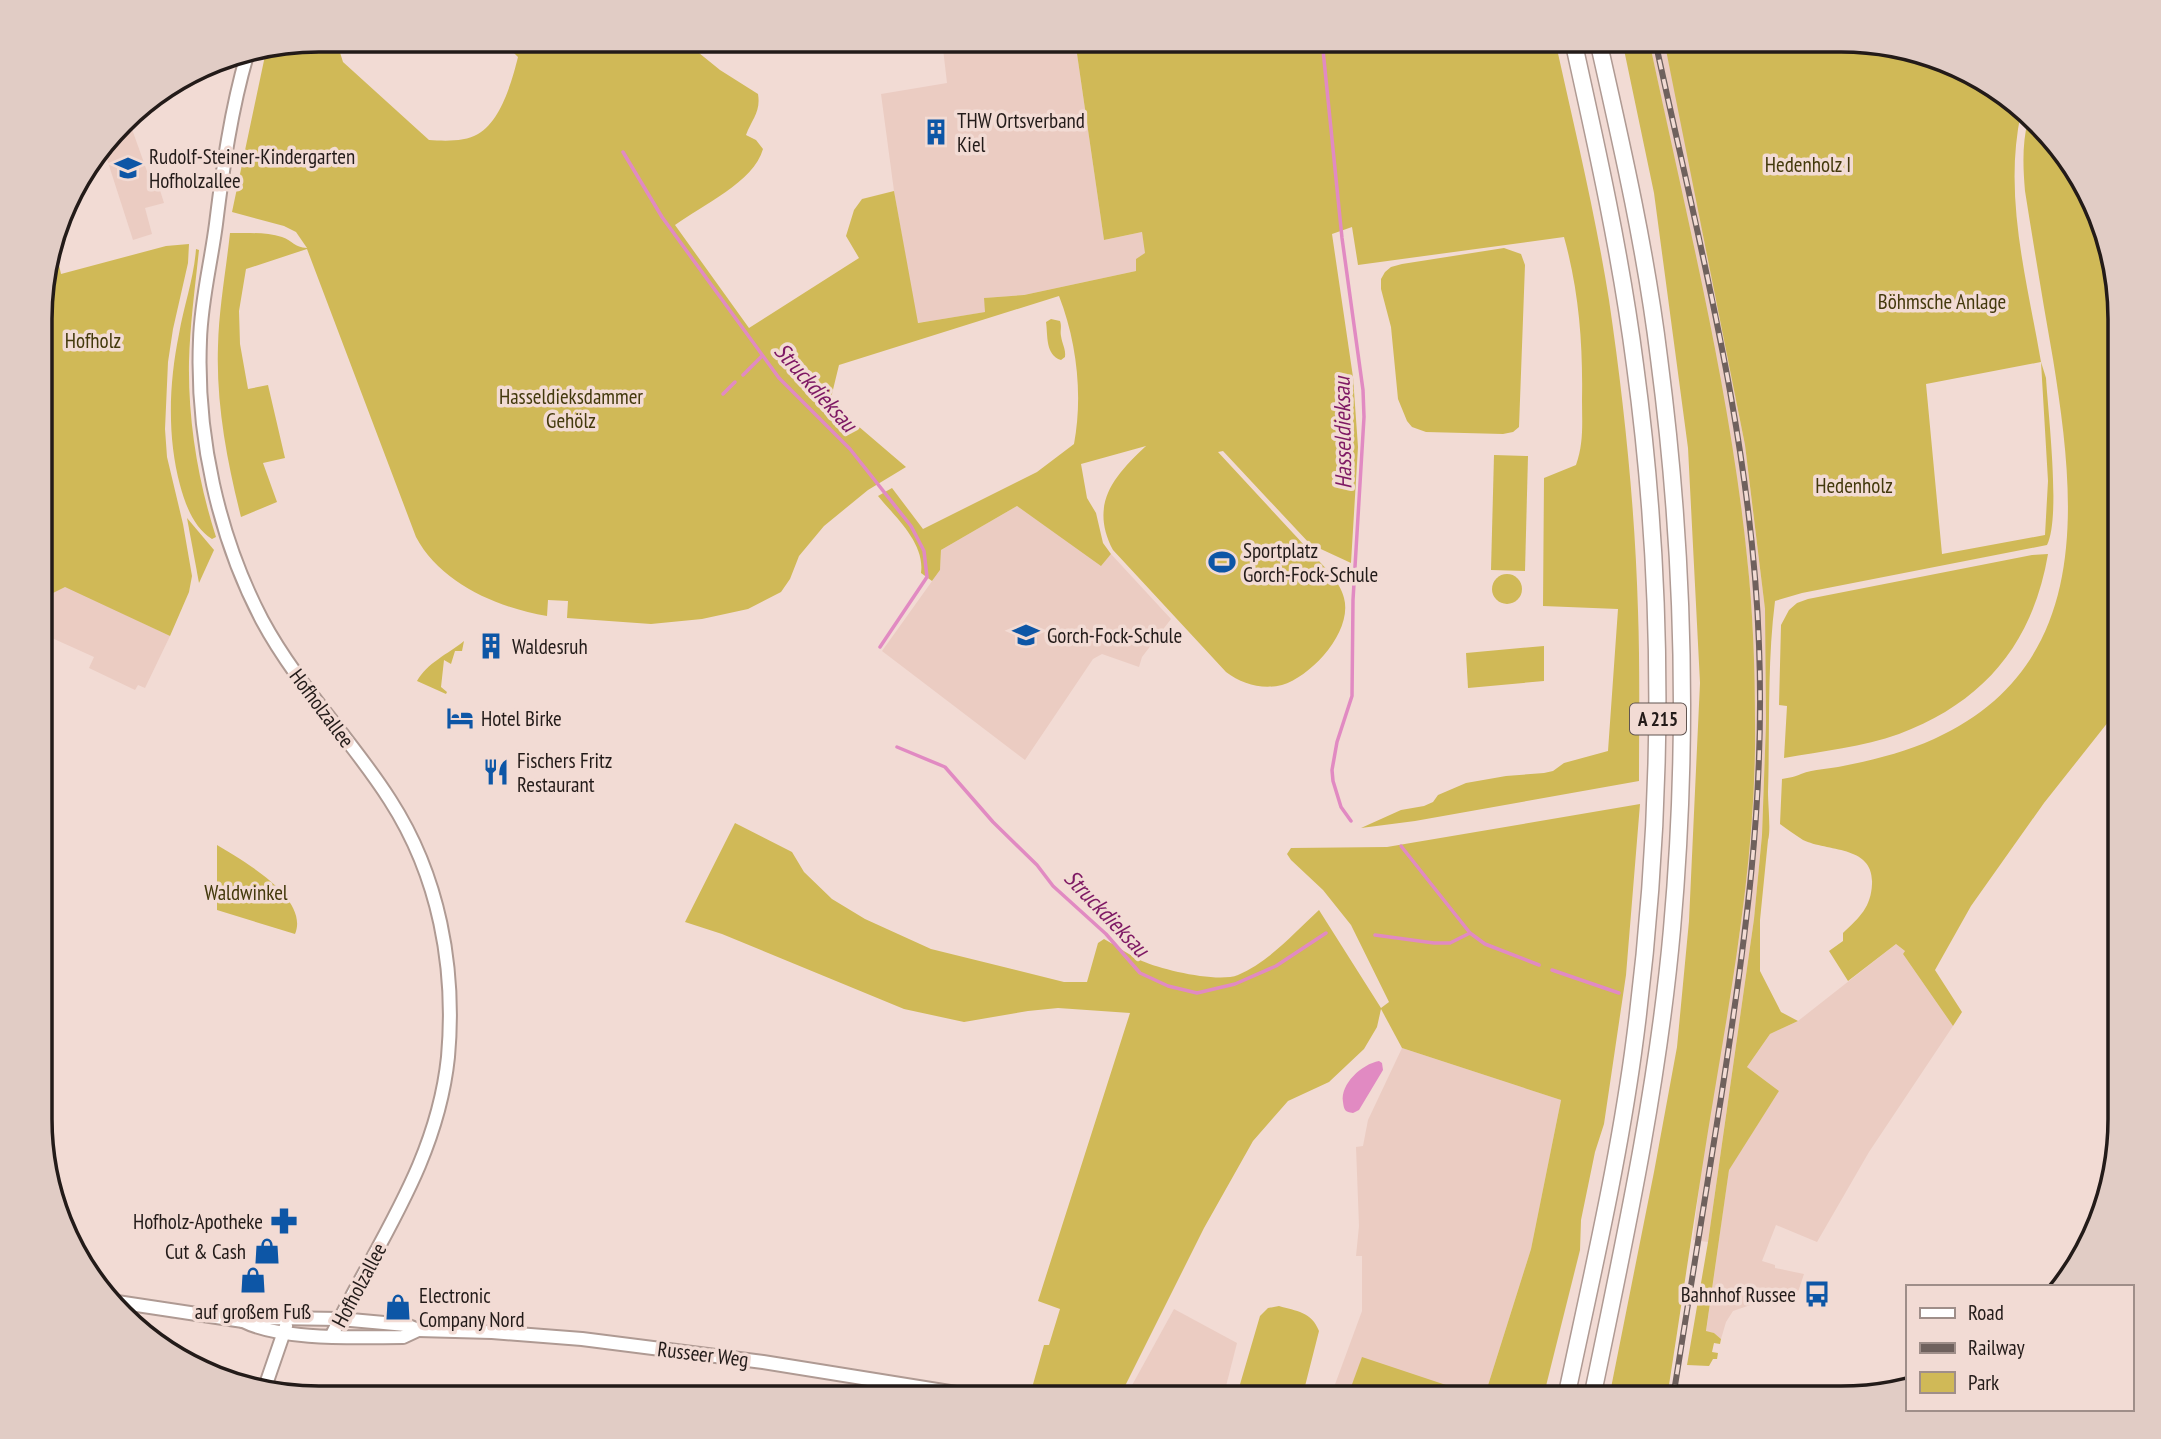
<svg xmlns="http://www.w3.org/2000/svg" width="2161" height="1439" font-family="'PT Sans Narrow',sans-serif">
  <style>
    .built { fill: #ebccc2 }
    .green { fill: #d0b957; fill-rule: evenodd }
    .water { fill: #e18ac2 }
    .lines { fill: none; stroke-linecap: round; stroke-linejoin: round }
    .stream { stroke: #e18ac2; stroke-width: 3.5 }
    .secondary-casing { stroke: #af9a93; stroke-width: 16 }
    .highway-casing { stroke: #af9a93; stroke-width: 19 }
    .secondary { stroke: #fff; stroke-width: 12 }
    .highway { stroke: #fff; stroke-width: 16 }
    .rail-casing { stroke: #6f615d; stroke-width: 6 }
    .rail { stroke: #f2dbd4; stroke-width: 3.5; stroke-dasharray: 10; stroke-linecap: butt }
    .labels { text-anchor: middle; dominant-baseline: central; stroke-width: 7; stroke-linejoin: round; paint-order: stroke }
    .shield { fill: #f2dbd4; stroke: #615551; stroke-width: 2 }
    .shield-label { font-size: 19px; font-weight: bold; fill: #231b19 }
    .poi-label { font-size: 21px; fill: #231b19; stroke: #f2dbd4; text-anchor: start }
    .park-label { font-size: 21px; fill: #43390c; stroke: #f2dbd4 }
    .street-label { font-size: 21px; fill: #231b19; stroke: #f2dbd4 }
    .water-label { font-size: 23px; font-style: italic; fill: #7e1863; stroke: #f2dbd4 }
    .rim { fill: none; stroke: #231b19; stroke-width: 3.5 }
  </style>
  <rect width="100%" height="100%" fill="#f2dbd4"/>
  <g class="built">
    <polygon points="942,40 1075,40 1104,240 1142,232 1146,253 1136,271 1024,295 984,298 986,312 917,323 894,191 881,94 947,83"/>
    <polygon points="1649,40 1664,40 1677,101 1745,445 1765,609 1766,723 1762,835 1754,919 1708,1242 1693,1240 1701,1170 1741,924 1754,782 1755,724 1753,630 1747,556 1732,453 1715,354"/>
    <polygon points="128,118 153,188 159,187 164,203 145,208 152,234 133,240 104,150"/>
    <polygon points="1017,506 1101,565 1111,554 1171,619 1142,657 1139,667 1102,654 1093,659 1025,760 882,651 940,570 941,550"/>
    <polygon points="65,586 170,636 145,688 138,685 135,690 89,668 94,657 43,634 43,598"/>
    <polygon points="1896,944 1905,951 1903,954 1953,1026 1869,1152 1817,1242 1776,1225 1762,1261 1775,1265 1775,1268 1804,1274 1796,1298 1786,1304 1759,1302 1733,1311 1726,1322 1721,1339 1714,1333 1706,1332 1729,1169 1779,1091 1747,1067 1770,1034 1798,1021"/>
    <polygon points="1402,1048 1561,1100 1531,1249 1484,1398 1330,1398 1362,1311 1362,1256 1356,1256 1359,1226 1356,1147 1363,1146 1368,1120"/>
    <polygon points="1174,1309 1237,1343 1223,1398 1125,1398"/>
  </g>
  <g class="green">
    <path d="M 319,40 L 336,40 L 343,62 L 429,140 C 444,141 465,142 478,134 C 501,121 512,81 518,57 L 501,40 L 683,40 L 720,70 L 758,94 C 761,112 752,119 746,135 L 756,140 L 763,149 C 754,182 701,206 675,225 L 749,328 L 859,258 L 846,236 L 854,210 L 862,199 L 894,191 L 918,323 L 985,312 L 984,298 L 1024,295 L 1136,271 L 1136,259 L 1145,253 L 1142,232 L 1104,240 L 1075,40 L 1555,40 C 1574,126 1595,212 1609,300 C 1624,402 1635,507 1638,611 C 1640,667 1639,724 1639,781 L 1415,821 L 1361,828 L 1401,810 L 1424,806 L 1433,802 L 1438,795 L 1466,783 L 1506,776 L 1544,773 L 1553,771 L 1564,763 L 1608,751 L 1618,609 L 1543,606 L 1544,478 L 1576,465 C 1584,443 1582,422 1582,400 C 1583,344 1579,291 1564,237 L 1358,265 L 1352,227 L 1332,234 L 1353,377 L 1358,447 L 1351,563 L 1310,544 L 1223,451 L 1218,452 L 1331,574 C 1336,581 1342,589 1344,598 C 1353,631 1312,676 1282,685 C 1262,690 1242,684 1226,672 L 1113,550 C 1089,504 1114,476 1146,446 L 1081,464 L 1087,498 L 1096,513 L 1103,543 L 1111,554 L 1101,566 L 1017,506 L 941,550 L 940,570 L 932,581 L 921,573 C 925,543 896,518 878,496 L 892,488 L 923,529 L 1037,472 L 1074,444 C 1083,396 1077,342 1059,296 L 839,365 L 830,402 L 906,467 L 868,490 L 824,526 L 799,556 L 790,579 L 781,592 L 748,609 L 702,619 L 651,624 L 567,618 L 568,601 L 548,600 L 547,616 C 498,608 440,583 416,537 L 307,249 L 246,269 L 239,311 L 240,344 L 248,389 L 268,385 L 285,458 L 263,463 L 277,502 L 241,517 C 227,461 216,404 218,346 C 219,308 226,270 230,233 C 246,233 266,232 282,237 C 293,241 294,247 307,248 L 296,232 L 284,226 L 232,212 L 266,51 Z"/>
    <path d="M 1622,40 L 1649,40 L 1652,54 C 1687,219 1730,390 1747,557 C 1753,612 1755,667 1755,721 C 1757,872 1725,1020 1702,1169 C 1690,1245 1679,1322 1667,1398 L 1609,1398 L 1654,1172 L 1677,1047 L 1689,921 L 1700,683 L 1688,448 L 1654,193 Z"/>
    <path d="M 1664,40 L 1842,40 L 1931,55 L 1997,88 L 2021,113 C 2003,196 2027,280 2041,362 L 2046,378 C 2048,413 2061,518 2047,545 L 1802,593 L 1775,601 C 1767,664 1770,729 1768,792 C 1768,804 1771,832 1768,840 L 1760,920 L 1760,971 L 1781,1012 L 1798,1021 L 1770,1034 L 1747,1067 L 1779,1091 L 1729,1170 L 1706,1331 L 1714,1333 L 1721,1339 L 1720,1344 L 1714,1343 L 1712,1352 L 1718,1353 L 1717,1359 L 1713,1359 L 1709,1366 L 1687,1365 L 1708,1242 L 1754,919 L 1762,835 L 1766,723 L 1765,609 L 1745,445 ZM 2041,362 L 2048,481 L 2045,535 L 1942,554 L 1926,384 Z"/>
    <path d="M 2028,120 L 2084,180 L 2120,301 L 2120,707 L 2044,803 L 1971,906 L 1935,970 L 1962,1012 L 1953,1026 L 1903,954 L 1905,951 L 1896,944 L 1848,981 L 1829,951 L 1843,941 L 1843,933 C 1860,917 1871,907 1872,884 C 1874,845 1828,852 1803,840 C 1795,835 1787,829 1780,824 L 1782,779 C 1789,778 1797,776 1801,774 C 1814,769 1830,769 1843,766 C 1874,760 1905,752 1934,739 C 2094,666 2076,503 2053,359 C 2043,303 2034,247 2025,191 C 2023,167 2022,144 2028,120 Z"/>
    <polygon points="56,239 56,252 61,274 166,246 189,244 188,263 173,329 168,362 165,429 167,457 183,524 192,576 189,592 170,636 65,587 43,598 43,283"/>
    <polygon points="1504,248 1521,254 1525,265 1519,427 1513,432 1503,434 1426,432 1412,427 1407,421 1398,399 1391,327 1381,289 1381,279 1385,272 1391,267 1402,264"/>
    <path d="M 196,249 L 199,250 C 195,287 190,325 189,362 C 188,421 198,481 216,537 L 212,539 C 194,528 185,504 180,485 C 167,436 169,383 179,334 C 184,305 194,278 196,249 Z"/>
    <path d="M 1051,319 L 1060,321 C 1062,327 1060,330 1061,336 C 1062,344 1066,349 1065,357 L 1061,360 C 1045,355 1048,335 1046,322 Z"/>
    <polygon points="1494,455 1528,456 1525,571 1491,570"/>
    <polygon points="187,518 214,550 199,583"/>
    <path d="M 2048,554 C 2033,643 1984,702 1899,734 C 1863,747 1822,751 1784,758 L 1787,706 L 1779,705 L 1781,625 L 1789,610 L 1797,603 L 1808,599 L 2032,555 Z"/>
    <circle cx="1507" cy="589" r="15"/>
    <path d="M 464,641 L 462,651 L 455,651 L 451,664 L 444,660 L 441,687 L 447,692 L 446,694 L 417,681 C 427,663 448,654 464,641 Z"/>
    <polygon points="1544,646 1544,681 1468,688 1466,653"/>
    <path d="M 1640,804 L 1626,975 L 1604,1124 L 1595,1152 L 1581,1220 L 1580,1250 L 1543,1398 L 1484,1398 L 1531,1249 L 1561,1100 L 1402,1048 L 1381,1009 L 1377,1027 L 1364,1049 L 1329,1082 L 1288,1101 L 1253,1141 L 1204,1228 L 1119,1398 L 1050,1398 L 1030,1395 L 1044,1345 L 1049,1345 L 1060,1309 L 1038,1301 L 1130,1013 L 1058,1008 L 1028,1011 L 964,1022 L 904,1009 L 722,934 L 685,922 L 735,823 L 792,852 L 804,872 L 832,899 L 865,919 L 931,949 L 1064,982 L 1087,982 L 1098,943 L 1104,939 C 1117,946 1129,955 1142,961 C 1163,970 1218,983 1238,975 C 1269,962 1295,932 1319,910 L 1381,1008 L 1389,1002 L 1351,925 L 1323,890 L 1291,860 L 1287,854 L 1291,848 L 1387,847 Z"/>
    <path d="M 217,845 C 242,860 310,898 295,934 L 217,910 Z"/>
    <path d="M 1279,1306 C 1296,1311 1312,1312 1319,1331 L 1302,1398 L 1236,1398 L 1260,1316 L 1268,1308 Z"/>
    <polygon points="1362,1357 1467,1392 1465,1398 1347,1398"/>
  </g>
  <path class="water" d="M 1379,1061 L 1382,1063 L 1383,1070 L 1359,1110 L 1353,1113 C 1345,1112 1344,1110 1343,1102 C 1340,1084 1362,1064 1379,1061 Z"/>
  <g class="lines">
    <g class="stream">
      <polyline points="1322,40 1342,238 1363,390 1364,417 1353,600 1352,696 1337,742 1332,770 1333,781 1341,807 1351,821"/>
      <polyline points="623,152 662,217 779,378 850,449 911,526 924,551 927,577 880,647"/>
      <polyline points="743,375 762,356"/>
      <polyline points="723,394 735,382"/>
      <polyline points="897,747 945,767 993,822 1037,865 1053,886 1106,934 1140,973 1168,986 1197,993 1235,984 1276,966 1326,933"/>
      <polyline points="1401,846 1470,933"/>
      <polyline points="1375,935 1434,943 1450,943 1470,933 1485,944 1539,965"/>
      <polyline points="1552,970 1619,993"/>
    </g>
    <g class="secondary-casing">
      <g id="secondary">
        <path d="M 247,55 C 231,110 223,167 216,224 C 211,263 201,301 200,340 C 196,435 218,536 262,620 C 298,687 350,737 390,800 C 439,876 456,967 448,1057 C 437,1163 377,1242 332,1335"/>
        <polyline points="117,1302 243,1321 274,1318 340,1319 406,1325 418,1330 492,1332 582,1339 763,1362 987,1398"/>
        <path d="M 243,1321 C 283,1341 357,1337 403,1337 L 418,1330"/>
        <polyline points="264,1390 286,1326"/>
      </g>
    </g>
    <g class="highway-casing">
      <g id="highway">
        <path d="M 1566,1398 C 1590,1284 1617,1169 1633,1053 C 1664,825 1666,593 1635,365 C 1621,256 1597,148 1573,40"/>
        <path d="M 1592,1398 C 1624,1243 1658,1087 1672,929 C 1689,739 1684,548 1659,358 C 1646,251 1622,146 1598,40"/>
      </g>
    </g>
    <use href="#secondary" class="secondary"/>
    <use href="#highway" class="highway"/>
    <g class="rail-casing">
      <path id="rail" d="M 1655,40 C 1698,240 1752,440 1759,645 C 1765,802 1745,944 1721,1098 C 1705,1198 1689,1298 1673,1398"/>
    </g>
    <use href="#rail" class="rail"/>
  </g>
  <defs>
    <g id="building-bare" transform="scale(2.1)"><path d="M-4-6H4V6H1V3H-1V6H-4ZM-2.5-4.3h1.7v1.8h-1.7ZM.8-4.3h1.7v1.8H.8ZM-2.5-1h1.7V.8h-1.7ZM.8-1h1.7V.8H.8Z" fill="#0d56a6" stroke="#f2dbd4" stroke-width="2.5" paint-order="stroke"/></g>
    <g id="school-bare" transform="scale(2.1)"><path d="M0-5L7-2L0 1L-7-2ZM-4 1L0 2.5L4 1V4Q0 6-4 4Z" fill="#0d56a6" stroke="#f2dbd4" stroke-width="2.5" paint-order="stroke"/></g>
    <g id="stadium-bare" transform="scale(2.1)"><path d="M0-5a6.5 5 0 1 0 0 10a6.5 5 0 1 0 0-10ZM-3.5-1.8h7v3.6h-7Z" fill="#0d56a6" stroke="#f2dbd4" stroke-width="2.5" paint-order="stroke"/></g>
    <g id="hotel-bare" transform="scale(2.1)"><path d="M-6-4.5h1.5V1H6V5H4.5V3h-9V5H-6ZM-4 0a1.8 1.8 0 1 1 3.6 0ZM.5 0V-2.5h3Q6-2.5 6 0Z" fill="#0d56a6" stroke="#f2dbd4" stroke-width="2.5" paint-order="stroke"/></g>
    <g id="restaurant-bare" transform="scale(2.1)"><path d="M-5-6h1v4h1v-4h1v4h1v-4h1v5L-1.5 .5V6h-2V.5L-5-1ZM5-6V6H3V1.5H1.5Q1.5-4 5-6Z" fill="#0d56a6" stroke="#f2dbd4" stroke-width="2.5" paint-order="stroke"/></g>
    <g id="pharmacy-bare" transform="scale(2.1)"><path d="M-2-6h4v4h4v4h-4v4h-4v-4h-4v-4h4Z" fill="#0d56a6" stroke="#f2dbd4" stroke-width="2.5" paint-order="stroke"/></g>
    <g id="shop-bare" transform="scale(2.1)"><path d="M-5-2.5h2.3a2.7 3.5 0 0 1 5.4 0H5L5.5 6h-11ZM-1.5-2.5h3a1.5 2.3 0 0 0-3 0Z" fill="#0d56a6" stroke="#f2dbd4" stroke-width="2.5" paint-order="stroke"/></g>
    <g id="bus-bare" transform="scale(2.1)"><path d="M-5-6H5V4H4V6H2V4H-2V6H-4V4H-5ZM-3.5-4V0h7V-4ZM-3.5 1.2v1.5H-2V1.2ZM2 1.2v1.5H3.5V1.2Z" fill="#0d56a6" stroke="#f2dbd4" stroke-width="2.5" paint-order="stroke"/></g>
  </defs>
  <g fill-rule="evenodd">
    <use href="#building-bare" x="936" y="132"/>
    <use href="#school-bare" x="128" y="168"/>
    <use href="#stadium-bare" x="1222" y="562"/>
    <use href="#school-bare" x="1026" y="635"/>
    <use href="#building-bare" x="491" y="646"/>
    <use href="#hotel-bare" x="460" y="718"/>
    <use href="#restaurant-bare" x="496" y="772"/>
    <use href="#pharmacy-bare" x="284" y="1221"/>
    <use href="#shop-bare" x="267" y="1251"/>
    <use href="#shop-bare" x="253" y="1280"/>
    <use href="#bus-bare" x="1817" y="1294"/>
    <use href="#shop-bare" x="398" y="1307"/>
  </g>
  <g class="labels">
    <rect class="shield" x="1630" y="703.5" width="56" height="31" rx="5"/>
    <g class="shield-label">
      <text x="1658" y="719">A 215</text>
    </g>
    <g class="poi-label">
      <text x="957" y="120">THW Ortsverband<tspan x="957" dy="24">Kiel</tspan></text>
      <text x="149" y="156">Rudolf-Steiner-Kindergarten<tspan x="149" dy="24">Hofholzallee</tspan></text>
      <text x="1243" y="550">Sportplatz<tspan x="1243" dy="24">Gorch-Fock-Schule</tspan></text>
      <text x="1047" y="635">Gorch-Fock-Schule</text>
      <text x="512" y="646">Waldesruh</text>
      <text x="481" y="718">Hotel Birke</text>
      <text x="517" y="760">Fischers Fritz<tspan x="517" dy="24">Restaurant</tspan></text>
      <text x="263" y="1221" text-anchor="end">Hofholz-Apotheke</text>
      <text x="246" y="1251" text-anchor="end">Cut &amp; Cash</text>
      <text x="1796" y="1294" text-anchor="end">Bahnhof Russee</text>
      <text x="419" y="1295">Electronic<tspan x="419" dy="24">Company Nord</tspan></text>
      <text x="253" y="1311" text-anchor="middle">auf großem Fuß</text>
    </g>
    <g class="park-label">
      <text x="1808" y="164">Hedenholz I</text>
      <text x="1942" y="301">Böhmsche Anlage</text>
      <text x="93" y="340">Hofholz</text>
      <text x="571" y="396">Hasseldieksdammer<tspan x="571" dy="24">Gehölz</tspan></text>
      <text x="1854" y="485">Hedenholz</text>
      <text x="246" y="892">Waldwinkel</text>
    </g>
    <g class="street-label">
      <text transform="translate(322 708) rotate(53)">Hofholzallee</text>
      <text transform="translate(359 1285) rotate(-62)">Hofholzallee</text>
      <text transform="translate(703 1354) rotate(7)">Russeer Weg</text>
    </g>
    <g class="water-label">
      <text transform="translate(816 387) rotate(48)">Struckdieksau</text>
      <text transform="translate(1342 433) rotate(-91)">Hasseldieksau</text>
      <text transform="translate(1107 913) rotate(46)">Struckdieksau</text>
    </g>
  </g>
  <path d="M0 0H2161V1439H0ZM319 52H1841A267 267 0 0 1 2108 319V1119A267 267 0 0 1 1841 1386H319A267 267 0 0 1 52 1119V319A267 267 0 0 1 319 52Z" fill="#e1ccc5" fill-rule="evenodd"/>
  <path class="rim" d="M319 52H1841A267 267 0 0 1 2108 319V1119A267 267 0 0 1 1841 1386H319A267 267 0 0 1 52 1119V319A267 267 0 0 1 319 52Z"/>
  <rect x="1906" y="1285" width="228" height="126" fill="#f2dbd4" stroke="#9f8e89" stroke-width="2"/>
  <rect x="1920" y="1308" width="35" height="10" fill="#ffffff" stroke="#9f8e89" stroke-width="2"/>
  <text x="1968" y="1320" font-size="21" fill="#231b19">Road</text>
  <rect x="1920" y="1343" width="35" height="10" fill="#6f615d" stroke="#9f8e89" stroke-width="2"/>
  <text x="1968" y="1355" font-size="21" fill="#231b19">Railway</text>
  <rect x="1920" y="1372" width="35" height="21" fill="#d0b957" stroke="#9f8e89" stroke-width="2"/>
  <text x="1968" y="1390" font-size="21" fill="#231b19">Park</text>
</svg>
